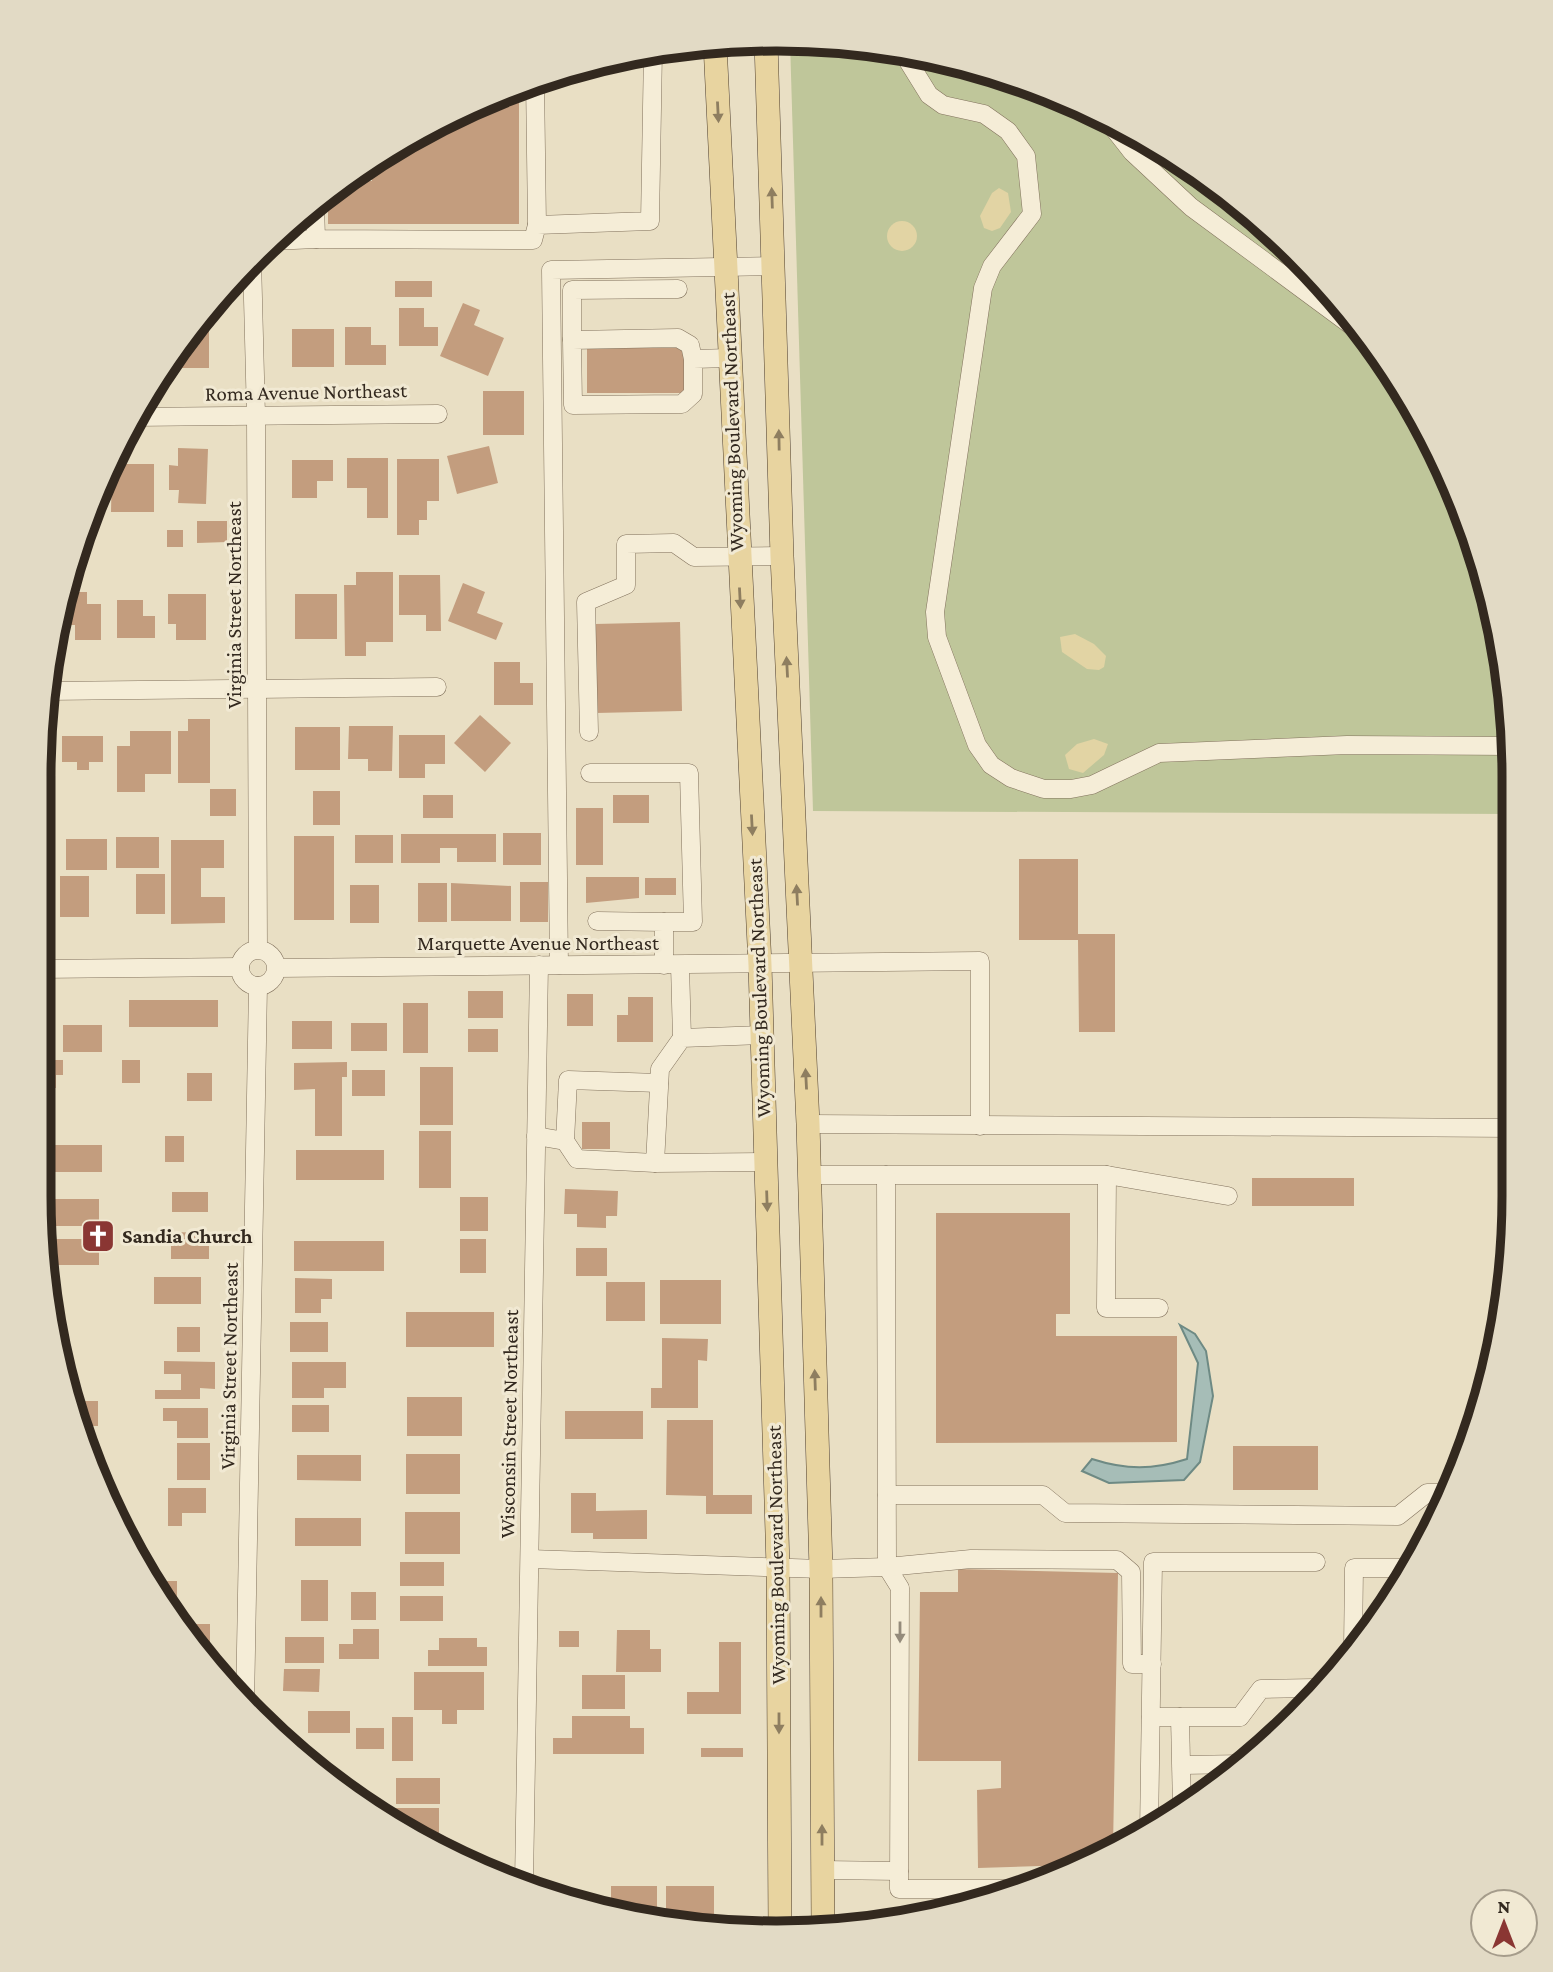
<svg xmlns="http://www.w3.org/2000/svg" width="1553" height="1972" font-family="'Crimson Pro',serif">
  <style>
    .green { fill: #bfc69a }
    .sand { fill: #e2d4a4 }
    .water { fill: #a6bdb7; stroke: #6e8a84; stroke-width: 2 }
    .building { fill: #c39d7e }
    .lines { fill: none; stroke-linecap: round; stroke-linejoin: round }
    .minor-casing { stroke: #82725d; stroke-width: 19 }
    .major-casing { stroke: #504030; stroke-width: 24 }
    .minor { stroke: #f5edd7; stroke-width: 18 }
    .major { stroke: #e8d4a0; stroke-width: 23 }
    .oneway { fill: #8e7e60 }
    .oneway2 { fill: #948b7b }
    .labels { text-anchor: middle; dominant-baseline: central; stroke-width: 6; stroke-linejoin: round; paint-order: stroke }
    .street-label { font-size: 21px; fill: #33291f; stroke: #f1e9d3 }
    .poi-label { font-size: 21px; font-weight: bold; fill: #33291f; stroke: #f1e9d3; text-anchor: start }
    .rim { fill: none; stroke: #33291f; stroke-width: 9 }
  </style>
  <rect width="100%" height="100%" fill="#e9dfc4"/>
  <g class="green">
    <polygon points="825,40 968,64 1103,115 1226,191 1332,290 1416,408 1475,540 1513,728 1513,814 813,811 790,41"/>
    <polygon points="1502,916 1514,916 1514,1017 1504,1017"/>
  </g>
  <g class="sand">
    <polygon points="999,188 1008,193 1011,212 1000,228 992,231 984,228 980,216 992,193"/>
    <circle cx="902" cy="236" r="15"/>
    <polygon points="1075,634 1094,644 1106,656 1104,667 1099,670 1087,669 1062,652 1060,637"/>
    <polygon points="1094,739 1108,744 1104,755 1083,773 1069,769 1065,755 1077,744"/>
  </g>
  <path class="water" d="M 1180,1325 L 1195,1334 L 1206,1351 L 1213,1396 L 1200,1462 L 1184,1480 L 1109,1483 L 1082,1471 L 1092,1459 C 1126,1470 1153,1470 1187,1459 L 1198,1363 Z"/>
  <g class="building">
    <polygon points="519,87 519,224 328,224 328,194 346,181 372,181 372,163 408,137"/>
    <rect x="395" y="281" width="37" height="16"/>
    <polygon points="463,303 480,310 474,325 504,338 488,376 440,356"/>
    <polygon points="209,307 209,368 173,368 173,358"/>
    <polygon points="399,308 424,308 424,327 438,327 438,346 399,346"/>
    <polygon points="345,327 371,327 371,345 386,345 386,365 345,365"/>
    <rect x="292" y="329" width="42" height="38"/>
    <rect x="587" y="348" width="97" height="45"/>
    <rect x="483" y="391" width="41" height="44"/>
    <polygon points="489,446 498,483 457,494 447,456"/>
    <polygon points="178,448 208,449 206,504 178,503 179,490 169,490 169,465 178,466"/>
    <polygon points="347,458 388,458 388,518 367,518 367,488 347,488"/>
    <polygon points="397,459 439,459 439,501 427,501 427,520 419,520 419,535 397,535"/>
    <polygon points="292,460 333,460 333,481 317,481 317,498 292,498"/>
    <polygon points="112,464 154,464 154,512 111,512"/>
    <polygon points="197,521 227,521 227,542 197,543"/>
    <rect x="167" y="530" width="16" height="17"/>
    <polygon points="356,572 393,572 393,642 366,642 366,656 345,656 344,585 356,585"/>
    <polygon points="399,575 440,575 441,631 426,631 426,615 399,615"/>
    <polygon points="463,583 485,592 477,613 503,623 496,640 448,621"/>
    <polygon points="67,592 87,592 87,604 101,604 101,640 75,640 75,625 62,625"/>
    <polygon points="168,594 206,594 206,640 176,640 176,624 168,624"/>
    <rect x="295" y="594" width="42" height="45"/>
    <polygon points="117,600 143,600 143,616 155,616 155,638 117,638"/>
    <polygon points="680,622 682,711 596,713 595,624"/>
    <polygon points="494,662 520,662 520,683 533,683 533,705 494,705"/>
    <polygon points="480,715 511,743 485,772 454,743"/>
    <polygon points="188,719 210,719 210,783 178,783 178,731 188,731"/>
    <polygon points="349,726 393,726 392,771 368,771 368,759 348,759"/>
    <rect x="295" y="727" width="45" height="43"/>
    <polygon points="130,731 171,731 171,774 145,774 145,792 117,792 117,746 130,746"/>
    <polygon points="399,735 445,735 445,764 425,764 425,778 399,778"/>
    <polygon points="62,736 103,736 103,762 89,762 89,770 77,770 77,762 62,762"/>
    <rect x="40" y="737" width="9" height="39"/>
    <rect x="210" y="789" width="26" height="27"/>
    <rect x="313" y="791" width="27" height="34"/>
    <rect x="423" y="795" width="30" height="23"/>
    <rect x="613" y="795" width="36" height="28"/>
    <rect x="576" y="808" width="27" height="57"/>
    <rect x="503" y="833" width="38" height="32"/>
    <polygon points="401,834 496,834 496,862 457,862 457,848 440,848 440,863 401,863"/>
    <rect x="355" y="835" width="38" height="28"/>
    <rect x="294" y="836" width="40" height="84"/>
    <rect x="116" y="837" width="43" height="31"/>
    <rect x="66" y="839" width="41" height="31"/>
    <rect x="40" y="840" width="7" height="30"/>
    <polygon points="171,840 224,840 224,868 201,868 201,897 225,897 225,923 171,924"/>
    <polygon points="1019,859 1078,859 1078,934 1115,934 1115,1032 1079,1032 1078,940 1019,940"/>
    <rect x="136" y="874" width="29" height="40"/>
    <rect x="60" y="876" width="29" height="41"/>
    <polygon points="40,877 55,877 55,917 39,917"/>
    <polygon points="586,877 639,877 639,898 586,903"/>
    <rect x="645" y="878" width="31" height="17"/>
    <rect x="520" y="882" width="28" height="40"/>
    <rect x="418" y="883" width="29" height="39"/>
    <polygon points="451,883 511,886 511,921 451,921"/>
    <rect x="350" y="885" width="29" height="38"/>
    <rect x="468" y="991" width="35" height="27"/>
    <rect x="567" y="994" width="26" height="32"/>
    <polygon points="628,997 653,997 653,1042 617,1042 617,1015 628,1015"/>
    <rect x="129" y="1000" width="89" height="27"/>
    <rect x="403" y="1003" width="25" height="50"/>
    <rect x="292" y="1021" width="40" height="28"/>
    <rect x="351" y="1023" width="36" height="28"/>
    <rect x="39" y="1025" width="16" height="27"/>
    <rect x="63" y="1025" width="39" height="27"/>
    <rect x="468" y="1029" width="30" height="23"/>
    <polygon points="39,1060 63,1060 63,1075 56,1075 56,1088 39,1088"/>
    <rect x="122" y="1060" width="18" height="23"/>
    <polygon points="347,1062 347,1077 342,1077 342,1136 315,1136 315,1089 294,1090 294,1063"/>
    <rect x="420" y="1067" width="33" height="58"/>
    <rect x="352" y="1070" width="33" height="26"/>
    <rect x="187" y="1073" width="25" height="28"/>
    <rect x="39" y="1105" width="8" height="24"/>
    <rect x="582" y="1122" width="28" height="27"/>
    <rect x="419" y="1131" width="32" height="57"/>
    <rect x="165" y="1136" width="19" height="26"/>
    <rect x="39" y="1145" width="63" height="27"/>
    <rect x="296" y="1150" width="88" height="30"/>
    <rect x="1252" y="1178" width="102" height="28"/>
    <polygon points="565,1189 618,1191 617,1216 606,1216 606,1228 577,1227 577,1214 564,1214"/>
    <rect x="172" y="1192" width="36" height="20"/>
    <rect x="460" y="1197" width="28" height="34"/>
    <polygon points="39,1199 99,1199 99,1226 42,1226"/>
    <polygon points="936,1213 1070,1213 1070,1314 1056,1314 1056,1336 1177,1336 1177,1442 936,1443"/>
    <polygon points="171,1232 209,1233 209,1259 171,1259"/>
    <rect x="56" y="1239" width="43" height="26"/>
    <rect x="460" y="1239" width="26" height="34"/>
    <rect x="294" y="1241" width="90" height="30"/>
    <rect x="576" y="1248" width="31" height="28"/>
    <rect x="154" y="1277" width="47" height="27"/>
    <polygon points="295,1278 332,1279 332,1299 321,1299 321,1313 295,1313"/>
    <rect x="660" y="1280" width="61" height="44"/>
    <rect x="606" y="1282" width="39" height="39"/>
    <rect x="406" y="1312" width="88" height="35"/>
    <rect x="290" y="1322" width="38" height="30"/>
    <rect x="177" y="1327" width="23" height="25"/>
    <polygon points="662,1338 708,1339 707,1361 698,1360 698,1408 651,1408 651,1388 662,1388"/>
    <polygon points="164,1361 215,1362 215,1389 200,1388 200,1399 155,1399 155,1390 181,1390 181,1374 164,1374"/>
    <polygon points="292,1362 346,1362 346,1388 324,1388 324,1398 292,1398"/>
    <polygon points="61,1368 74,1368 74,1389 65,1389"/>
    <rect x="407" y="1397" width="55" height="39"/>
    <polygon points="70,1401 98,1401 98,1426 80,1426"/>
    <rect x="292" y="1405" width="37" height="27"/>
    <polygon points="163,1408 208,1408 208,1438 177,1438 177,1421 163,1421"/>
    <rect x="565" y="1411" width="78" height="28"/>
    <polygon points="667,1420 713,1420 713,1495 752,1495 752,1514 706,1514 706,1496 666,1495"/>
    <rect x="177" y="1443" width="33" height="37"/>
    <rect x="1233" y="1446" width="85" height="44"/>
    <rect x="406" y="1454" width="54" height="40"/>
    <polygon points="297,1455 361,1455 361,1481 297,1480"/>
    <polygon points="168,1488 206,1488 206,1513 182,1513 182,1526 168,1526"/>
    <polygon points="571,1493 596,1493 596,1511 647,1510 647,1539 593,1539 593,1533 571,1533"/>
    <rect x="405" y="1512" width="55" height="42"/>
    <rect x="295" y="1518" width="66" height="28"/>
    <rect x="400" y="1562" width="44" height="24"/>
    <polygon points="140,1568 153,1568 153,1581 177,1581 177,1605 169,1605"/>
    <polygon points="958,1569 1118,1573 1113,1848 1073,1865 978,1868 977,1790 1001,1788 1001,1761 918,1761 920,1592 958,1592"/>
    <rect x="301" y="1580" width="27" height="41"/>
    <rect x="351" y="1592" width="25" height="28"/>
    <rect x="400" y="1596" width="43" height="25"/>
    <polygon points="183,1624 210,1624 210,1655 207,1655"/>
    <polygon points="353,1629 379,1629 379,1659 339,1659 339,1644 353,1644"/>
    <polygon points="617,1630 650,1630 650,1649 661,1649 661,1672 616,1672"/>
    <rect x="559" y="1631" width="20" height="16"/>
    <rect x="285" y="1637" width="39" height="26"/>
    <polygon points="439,1638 477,1638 477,1647 487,1647 487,1666 428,1666 428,1650 439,1650"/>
    <polygon points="719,1642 741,1642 741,1714 687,1714 687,1692 719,1692"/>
    <polygon points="284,1669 320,1669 319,1692 283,1691"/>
    <polygon points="414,1672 484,1672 484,1710 457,1710 457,1724 442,1724 442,1710 414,1710"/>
    <rect x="582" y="1675" width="43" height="34"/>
    <rect x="308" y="1711" width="42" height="22"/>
    <polygon points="572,1716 630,1716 630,1728 644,1728 644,1754 553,1754 553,1738 572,1738"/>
    <rect x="392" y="1717" width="21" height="44"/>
    <rect x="356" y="1728" width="28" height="21"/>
    <rect x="701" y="1748" width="42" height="9"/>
    <rect x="396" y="1778" width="44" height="26"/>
    <polygon points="395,1808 439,1808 439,1835 407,1834 395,1825"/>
    <polygon points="611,1886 657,1886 657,1918 611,1912"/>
    <polygon points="666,1886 714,1886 714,1925 666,1919"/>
  </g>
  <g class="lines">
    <g class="minor-casing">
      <g id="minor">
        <polyline points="903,53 929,95 943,105 984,114 1008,131 1026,156 1032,214 992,266 983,288 935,612 937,637 977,745 991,765 1011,778 1044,789 1071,789 1092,785 1159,753 1347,745 1513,746"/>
        <polyline points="535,80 537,225"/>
        <polyline points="1103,115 1132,152 1191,207 1363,334"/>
        <polyline points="315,204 316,239 533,240 537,225 650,221 653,51"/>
        <polyline points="271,241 316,239"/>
        <polyline points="252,260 256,416 258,949"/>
        <polyline points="572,340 572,290 678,289"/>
        <polyline points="693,359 690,345 678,338 572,340 573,405 682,404 693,394 693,359 730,358"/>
        <polyline points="133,417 438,414"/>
        <polyline points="47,691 437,687"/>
        <polyline points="589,732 586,602 626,585 626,544 674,543 694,557 782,556"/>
        <polyline points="590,773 689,773 693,922 664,922"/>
        <polyline points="597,921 664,922 664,965"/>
        <circle cx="258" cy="968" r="18"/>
        <polyline points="559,965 551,270 774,266"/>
        <polyline points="680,965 682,1038"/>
        <polyline points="277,968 980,961 980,1126"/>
        <polyline points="39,969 240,967"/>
        <polyline points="762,1035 682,1038 660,1069 655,1163 766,1162"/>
        <polyline points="808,1124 1514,1128"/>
        <polyline points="536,1136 565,1141 577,1159 655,1163"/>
        <polyline points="565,1141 568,1080 659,1083"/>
        <polyline points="810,1175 1107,1175 1228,1196"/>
        <polyline points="886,1175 887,1567 900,1588 899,1889 1015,1889"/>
        <polyline points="1107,1175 1106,1308 1159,1308"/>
        <polyline points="887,1495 1043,1495 1065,1513 1398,1516 1427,1493 1450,1493"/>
        <polyline points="530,1559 821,1569 887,1567 971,1559 1117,1560 1131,1572 1132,1664 1152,1664"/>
        <polyline points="1353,1648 1354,1568 1410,1568"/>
        <polyline points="245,1705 258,986"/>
        <polyline points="1151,1717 1240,1717 1261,1689 1315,1688"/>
        <polyline points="1180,1717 1182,1808"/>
        <polyline points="1182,1765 1244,1764"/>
        <polyline points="1149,1832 1153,1562 1316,1562"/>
        <polyline points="823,1870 899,1871"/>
        <polyline points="524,1883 539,965"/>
      </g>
    </g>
    <g class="major-casing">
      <g id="major">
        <polyline points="766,42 782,556 808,1124 821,1569 823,1927"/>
        <polyline points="715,44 760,965 778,1567 780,1933"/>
      </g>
    </g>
    <use href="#minor" class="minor"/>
    <use href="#major" class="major"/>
  </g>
  <defs><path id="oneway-solid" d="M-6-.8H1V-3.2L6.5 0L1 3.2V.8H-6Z" transform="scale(1.75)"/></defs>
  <g class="oneway">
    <use href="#oneway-solid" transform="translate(718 112) rotate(87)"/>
    <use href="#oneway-solid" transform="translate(772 198) rotate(-92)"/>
    <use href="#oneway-solid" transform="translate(779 440) rotate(-91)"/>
    <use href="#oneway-solid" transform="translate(740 598) rotate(87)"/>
    <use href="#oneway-solid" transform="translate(787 667) rotate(-93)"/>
    <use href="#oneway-solid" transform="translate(752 825) rotate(87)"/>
    <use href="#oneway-solid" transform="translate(797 895) rotate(-93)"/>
    <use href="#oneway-solid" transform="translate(806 1079) rotate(-93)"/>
    <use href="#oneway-solid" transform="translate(767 1201) rotate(88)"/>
    <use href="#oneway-solid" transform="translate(815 1380) rotate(-92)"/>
    <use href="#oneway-solid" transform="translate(821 1607) rotate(-90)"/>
    <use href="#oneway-solid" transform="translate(779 1723) rotate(90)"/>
    <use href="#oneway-solid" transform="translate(822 1835) rotate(-90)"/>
  </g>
  <use class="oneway2" href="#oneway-solid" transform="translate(900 1632) rotate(90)"/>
  <defs>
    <g id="church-square" transform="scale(1.75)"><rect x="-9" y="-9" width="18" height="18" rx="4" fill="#8a3633" stroke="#f1e9d3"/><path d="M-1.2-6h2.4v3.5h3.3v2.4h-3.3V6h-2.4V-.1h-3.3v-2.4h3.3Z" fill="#fff"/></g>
  </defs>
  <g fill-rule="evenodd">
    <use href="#church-square" x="98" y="1236"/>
  </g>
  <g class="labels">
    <g class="street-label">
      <text transform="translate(306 392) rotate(-1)">Roma Avenue Northeast</text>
      <text transform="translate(732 422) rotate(-92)">Wyoming Boulevard Northeast</text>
      <text transform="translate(234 605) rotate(-90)">Virginia Street Northeast</text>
      <text x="538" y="943">Marquette Avenue Northeast</text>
      <text transform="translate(759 988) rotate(-92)">Wyoming Boulevard Northeast</text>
      <text transform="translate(229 1366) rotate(-89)">Virginia Street Northeast</text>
      <text transform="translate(509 1424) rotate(-89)">Wisconsin Street Northeast</text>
      <text transform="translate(776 1555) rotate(-91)">Wyoming Boulevard Northeast</text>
    </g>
    <g class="poi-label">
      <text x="122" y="1236">Sandia Church</text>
    </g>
  </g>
  <path d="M0 0H1553V1972H0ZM776 51H777A725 725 0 0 1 1502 776V1196A725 725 0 0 1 777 1921H776A725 725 0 0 1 51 1196V776A725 725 0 0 1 776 51Z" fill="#e2dac5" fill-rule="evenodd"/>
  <path class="rim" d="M776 51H777A725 725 0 0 1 1502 776V1196A725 725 0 0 1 777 1921H776A725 725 0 0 1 51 1196V776A725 725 0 0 1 776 51Z"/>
  <g transform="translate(1504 1923)"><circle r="33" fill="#f1e9d3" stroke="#a59c8b" stroke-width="2"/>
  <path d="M0-5L12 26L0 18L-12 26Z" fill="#8a3633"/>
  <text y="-10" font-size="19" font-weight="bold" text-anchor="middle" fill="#33291f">N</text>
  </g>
</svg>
